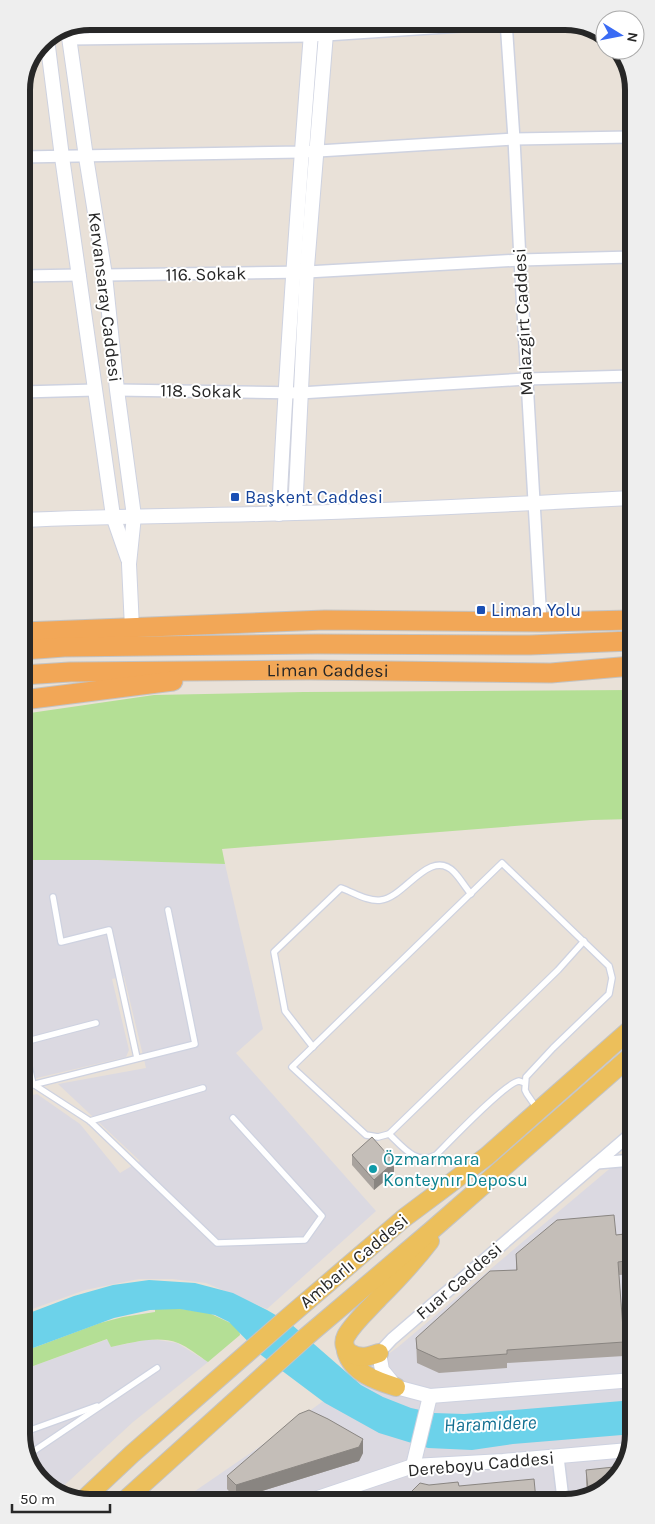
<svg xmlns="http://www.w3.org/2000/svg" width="655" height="1524" font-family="Karla,sans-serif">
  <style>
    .industrial { fill: #dbd9e1 }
    .green { fill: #b4df95 }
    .water { fill: #6cd2ea }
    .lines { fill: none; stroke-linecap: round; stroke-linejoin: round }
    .service-casing { stroke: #ced2e0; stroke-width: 8 }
    .minor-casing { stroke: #ced2e0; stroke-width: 14 }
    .tertiary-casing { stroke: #ced2e0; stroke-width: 16 }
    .primary-casing { stroke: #c3c3c3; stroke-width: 20 }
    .trunk-casing { stroke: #c3c3c3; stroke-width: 21 }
    .service { stroke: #fff; stroke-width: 5.5 }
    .minor { stroke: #fff; stroke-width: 11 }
    .tertiary { stroke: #fff; stroke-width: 14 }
    .primary { stroke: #ecbf5b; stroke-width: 18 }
    .trunk { stroke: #f2a757; stroke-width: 19 }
    .wall { fill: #a9a39e }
    .shaded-wall { fill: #898581 }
    .building { fill: #c4beb8; stroke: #898581 }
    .transit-dot { fill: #1a4fb4; stroke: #fff; stroke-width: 2 }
    .culture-dot { fill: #0f9aa8; stroke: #fff; stroke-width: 2 }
    .labels { text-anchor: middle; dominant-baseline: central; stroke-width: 4; stroke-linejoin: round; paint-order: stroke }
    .street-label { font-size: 18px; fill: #272727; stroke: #fff }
    .transit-label { font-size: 18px; fill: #164399; stroke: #fff; text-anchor: start }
    .culture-label { font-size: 18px; fill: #0d838f; stroke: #fff; text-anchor: start }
    .water-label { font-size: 19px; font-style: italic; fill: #116e91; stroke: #fff }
    .rim { fill: none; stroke: #272727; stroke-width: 6 }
  </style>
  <rect width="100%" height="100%" fill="#e9e1d8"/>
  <g class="industrial">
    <polygon points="23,860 98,860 225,864 263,1029 236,1053 376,1211 267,1309 206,1283 172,1279 139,1279 85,1290 24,1312 24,1097 37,1094 80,1124 120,1173 140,1161 58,1084 146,1068 124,976 112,979 129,1050 126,1057 24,1081"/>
    <polygon points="633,1149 634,1435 620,1476 587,1499 179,1502 268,1441 398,1347"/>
    <polygon points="108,1339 111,1347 145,1340 158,1340 177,1343 208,1362 133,1422 57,1492 48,1488 25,1456 25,1369"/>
  </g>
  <g class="green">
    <polygon points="632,690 632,819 592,820 222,849 225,864 98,860 23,860 23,714 154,695 304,692"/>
    <path d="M 155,1305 L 209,1313 L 239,1327 L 240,1335 L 208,1362 C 199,1356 188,1347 178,1343 C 157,1335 132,1343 111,1347 L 107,1339 L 25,1369 L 25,1351 L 100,1323 L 123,1317 L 155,1312 Z"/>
  </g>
  <polygon class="water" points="149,1280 195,1283 233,1293 267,1310 291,1324 361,1385 383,1397 411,1408 434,1413 464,1414 634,1400 634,1434 513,1444 472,1450 428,1448 379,1433 325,1403 261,1355 229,1322 215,1315 180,1309 150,1310 114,1318 25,1351 24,1315 74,1296 113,1285"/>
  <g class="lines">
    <g class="service-casing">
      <g id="service">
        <polyline points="53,897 61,942 109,930 137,1058"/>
        <polyline points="24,1042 96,1023"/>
        <polyline points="24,1045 33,1084 90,1121 217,1243 305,1240 322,1216 233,1118"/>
        <path d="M 313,1047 L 285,1011 L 274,952 L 341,888 C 353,892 368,902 381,900 C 404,898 430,847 454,872 C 460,878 465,887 471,894"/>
        <polyline points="24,1087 195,1044 168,910"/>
        <polyline points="538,1110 527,1094 525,1090 526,1077 553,1048 609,994 612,978 609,966 502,863 292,1067 366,1135 378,1137 389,1134 558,970 584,941"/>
        <polyline points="90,1121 203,1088"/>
        <path d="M 389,1134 C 402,1146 416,1166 436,1155 C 449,1142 506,1082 519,1081 L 525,1083"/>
        <polyline points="24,1202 24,1206"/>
        <polyline points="25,1432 97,1406"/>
        <polyline points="25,1457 157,1368"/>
      </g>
    </g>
    <g class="minor-casing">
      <g id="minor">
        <polyline points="506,21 514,139 520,260 541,622"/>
        <polyline points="69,39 311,36 506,23 550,21"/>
        <polyline points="22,157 302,152 514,139 630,137"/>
        <polyline points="105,275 307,272 520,260 631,257"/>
        <polyline points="22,276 80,275"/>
        <polyline points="117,390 300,393 526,379 631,376"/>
        <polyline points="22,392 95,390"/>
        <polyline points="597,1163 633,1160"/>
        <polyline points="379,1353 392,1339 633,1132"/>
        <polyline points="558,1457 563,1499"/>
      </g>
    </g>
    <g class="tertiary-casing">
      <g id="tertiary">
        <polyline points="68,30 86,157 105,275 117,390 134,516 129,564 132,628"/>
        <polyline points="47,39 62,157 113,516 128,559"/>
        <polyline points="295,513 307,267 327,21"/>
        <path d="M 279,514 C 287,349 299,185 312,21"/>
        <path d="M 22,520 C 113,516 204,516 295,513 C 407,510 519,504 631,498"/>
        <polyline points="379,1353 382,1370 396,1387 430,1396 634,1380"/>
        <polyline points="413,1466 430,1396"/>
        <polyline points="309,1501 413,1466 503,1461 629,1450"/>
      </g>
    </g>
    <g class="primary-casing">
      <g id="primary">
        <path d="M 346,1351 C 352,1373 377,1381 396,1387"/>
        <path d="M 379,1353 C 368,1357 360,1359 350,1353 C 344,1349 343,1342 346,1336 C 354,1322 368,1310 379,1298 C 397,1280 414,1262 430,1241"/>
        <polyline points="82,1501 132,1454 285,1320 404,1218 487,1156 633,1027"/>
        <polyline points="123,1502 307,1336 432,1230 633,1054"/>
      </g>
    </g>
    <g class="trunk-casing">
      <g id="trunk">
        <polyline points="23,632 325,620 541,622 632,620"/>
        <polyline points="23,650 64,647 317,644 530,645 632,641"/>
        <path id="s1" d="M 23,675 L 70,672 L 309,670 L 551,673 L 632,666"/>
        <polyline points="23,700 173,681"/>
      </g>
    </g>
    <use href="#service" class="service"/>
    <use href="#minor" class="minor"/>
    <use href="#tertiary" class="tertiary"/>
    <use href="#primary" class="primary"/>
    <use href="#trunk" class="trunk"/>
  </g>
  <g class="wall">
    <polygon points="352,1155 394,1173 374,1190 352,1165"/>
    <polygon points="633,1233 633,1274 619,1275 624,1342 624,1356 507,1363 507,1368 439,1373 417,1363 416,1338 516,1270 516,1254 616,1235"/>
    <polygon points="363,1453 359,1461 236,1499 227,1489 227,1476"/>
    <polygon points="586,1470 620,1476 587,1499 586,1483"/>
  </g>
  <g class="shaded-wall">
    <polygon points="394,1162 394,1173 374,1190 374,1180"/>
    <polygon points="363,1439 363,1453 359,1461 236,1499 236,1485"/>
  </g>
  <g class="building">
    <polygon points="372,1137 394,1162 374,1180 352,1155"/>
    <polygon points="614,1215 616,1235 633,1233 633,1260 618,1262 624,1342 507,1350 507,1354 439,1359 417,1349 416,1338 490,1271 517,1270 516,1254 557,1220"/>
    <polygon points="309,1410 328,1419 363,1439 359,1447 236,1485 227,1476 299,1414"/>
    <polygon points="623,1466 620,1476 589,1498 586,1470"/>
    <polygon points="534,1479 536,1500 403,1500 420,1483 429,1485 458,1482 459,1486"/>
    <polygon points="400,1492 403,1500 376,1501 376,1500"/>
  </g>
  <g class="transit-dot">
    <rect x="230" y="492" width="10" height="10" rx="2.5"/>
    <rect x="476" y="605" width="10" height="10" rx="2.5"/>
  </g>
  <circle class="culture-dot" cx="373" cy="1169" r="5"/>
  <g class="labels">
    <g class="street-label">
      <text transform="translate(206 274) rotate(-1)">116. Sokak</text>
      <text transform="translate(105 297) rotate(83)">Kervansaray Caddesi</text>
      <text transform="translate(523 322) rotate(-93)">Malazgirt Caddesi</text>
      <text transform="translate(201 391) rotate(1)">118. Sokak</text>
      <text stroke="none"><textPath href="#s1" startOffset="305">Liman Caddesi</textPath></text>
      <text transform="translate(354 1261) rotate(-40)">Ambarlı Caddesi</text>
      <text transform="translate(459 1281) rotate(-41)">Fuar Caddesi</text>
      <text transform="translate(481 1464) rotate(-5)">Dereboyu Caddesi</text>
    </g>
    <g class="transit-label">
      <text x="245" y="497">Başkent Caddesi</text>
      <text x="491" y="610">Liman Yolu</text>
    </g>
    <g class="culture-label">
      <text x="383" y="1159">Özmarmara<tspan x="383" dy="21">Konteynır Deposu</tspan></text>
    </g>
    <g class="water-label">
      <text transform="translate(490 1424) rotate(-2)">Haramidere</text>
    </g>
  </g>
  <path d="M0 0H655V1524H0ZM90 30H565A60 60 0 0 1 625 90V1434A60 60 0 0 1 565 1494H90A60 60 0 0 1 30 1434V90A60 60 0 0 1 90 30Z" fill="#eee" fill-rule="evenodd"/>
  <path class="rim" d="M90 30H565A60 60 0 0 1 625 90V1434A60 60 0 0 1 565 1494H90A60 60 0 0 1 30 1434V90A60 60 0 0 1 90 30Z"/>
  <g transform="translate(620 35) rotate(100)"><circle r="24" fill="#ffffff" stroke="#a9a9a9"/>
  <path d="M0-4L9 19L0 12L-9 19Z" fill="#3a6bf4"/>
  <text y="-8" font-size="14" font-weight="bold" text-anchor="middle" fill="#272727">N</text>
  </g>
  <path d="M12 1504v8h98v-8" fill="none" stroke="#272727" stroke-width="2.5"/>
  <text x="20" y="1504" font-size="15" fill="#272727" stroke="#ffffff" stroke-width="4" paint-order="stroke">50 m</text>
</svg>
